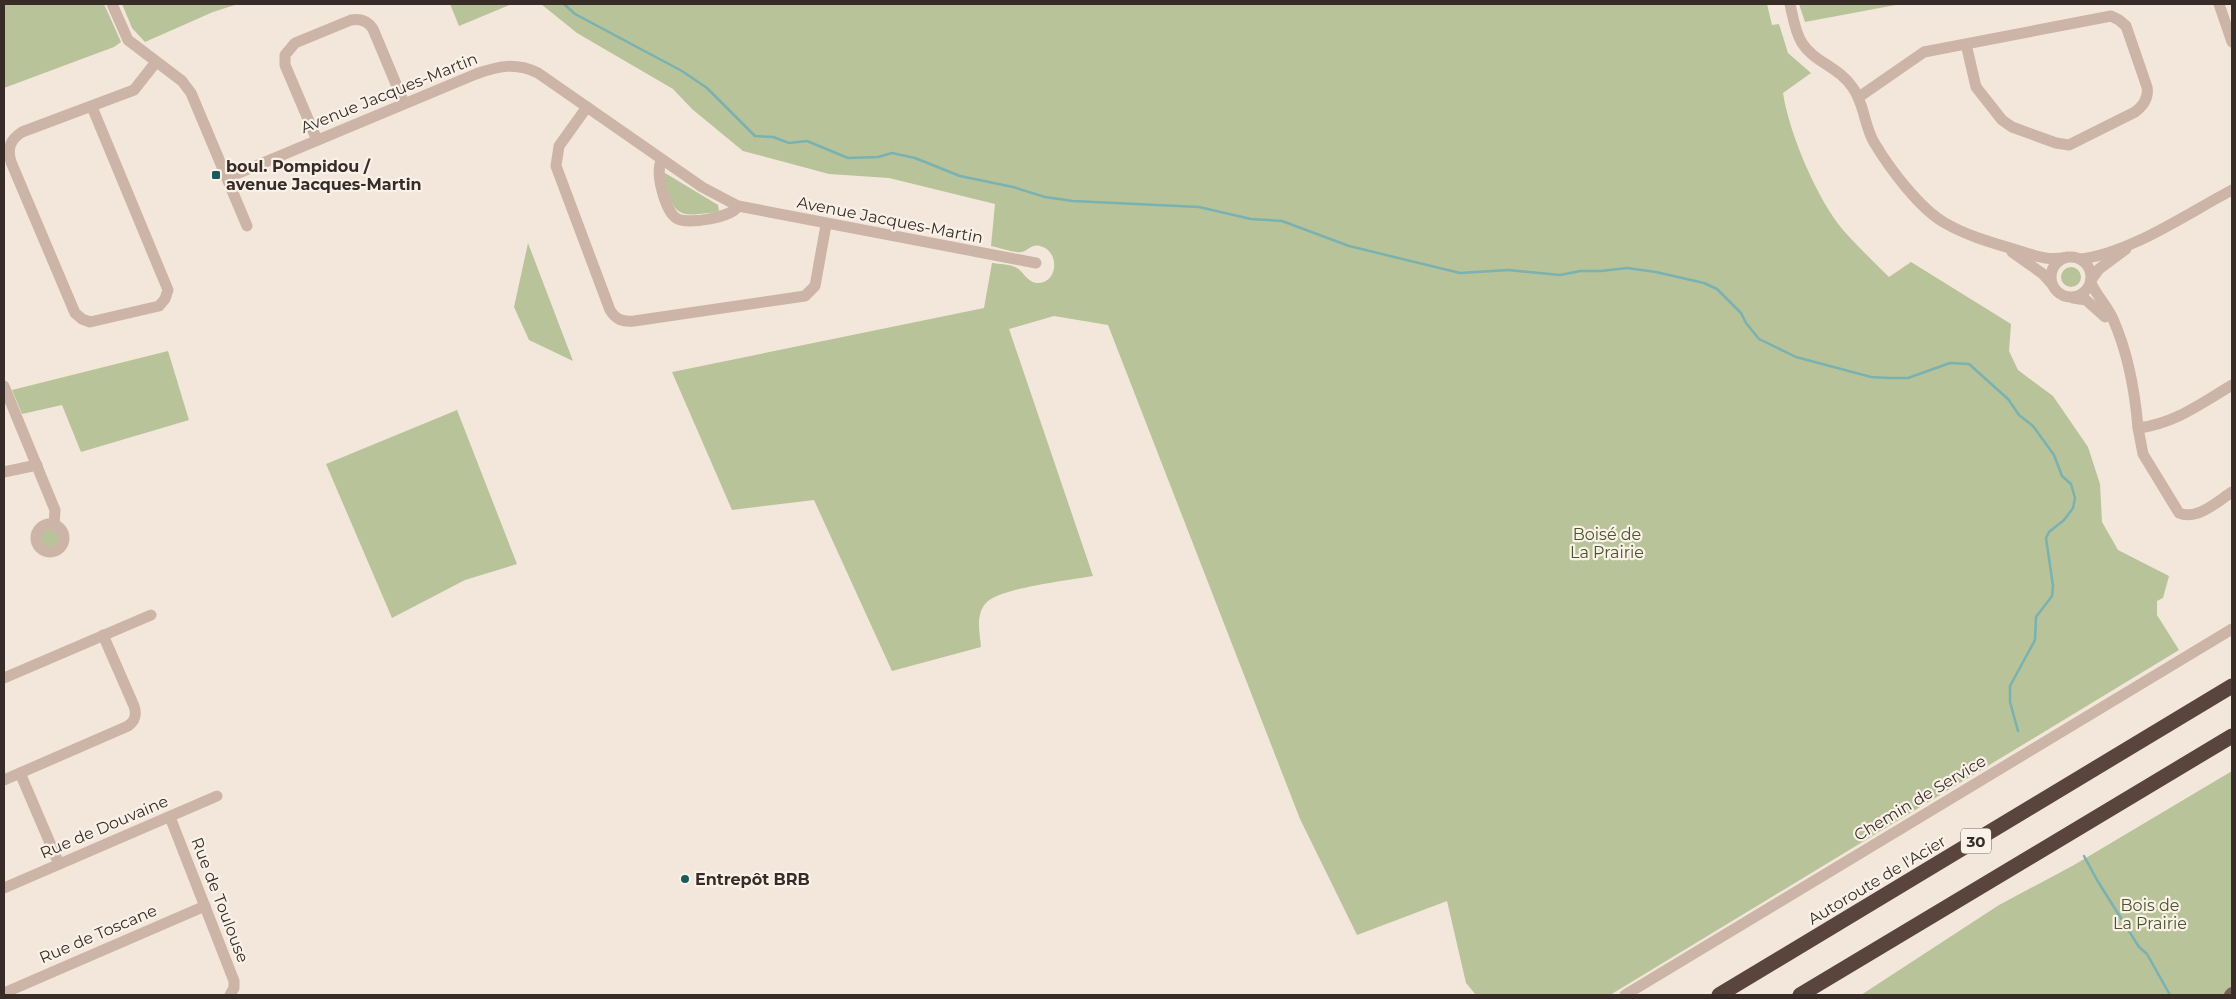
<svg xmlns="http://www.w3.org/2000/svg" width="2236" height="999" font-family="Montserrat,sans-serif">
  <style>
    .green { fill: #b8c39a }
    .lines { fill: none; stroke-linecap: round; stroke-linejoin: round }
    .stream { stroke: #79b2b1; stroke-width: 2.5 }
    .minor { stroke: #ccb5a6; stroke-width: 11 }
    .major { stroke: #7b6258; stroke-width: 12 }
    .highway { stroke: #59453e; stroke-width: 15 }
    .poi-dot { fill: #1b5b5c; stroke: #faf1e8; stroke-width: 2 }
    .labels { text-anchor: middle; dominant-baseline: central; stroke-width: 4.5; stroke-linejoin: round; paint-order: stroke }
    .shield { fill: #faf1e8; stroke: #726762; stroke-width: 1 }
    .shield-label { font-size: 15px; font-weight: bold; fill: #382c28 }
    .street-label { font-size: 16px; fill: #382c28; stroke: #faf1e8 }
    .poi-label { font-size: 16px; font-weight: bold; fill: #382c28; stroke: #faf1e8; text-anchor: start }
    .park-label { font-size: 16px; fill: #49572a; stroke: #faf1e8 }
  </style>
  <rect width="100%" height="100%" fill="#f3e7db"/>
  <g class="green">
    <polygon points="4,4 104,4 121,42 114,47 4,88"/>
    <polygon points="122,4 238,4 213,12 145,42 132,28"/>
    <polygon points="450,4 512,4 459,26"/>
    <path d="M 541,4 L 1767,4 L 1772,25 L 1779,24 L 1788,53 L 1811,73 L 1783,93 C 1789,133 1817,199 1843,230 C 1857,246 1874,262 1889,277 L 1911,262 L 2011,324 L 2009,351 L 2018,370 L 2053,396 L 2088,447 L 2100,484 L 2102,522 L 2118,550 L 2169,576 L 2163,598 L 2157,601 L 2157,615 L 2179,650 L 1610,995 L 1476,995 L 1466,983 L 1447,901 L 1357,935 L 1300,819 L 1108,325 L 1054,316 L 1009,329 L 1093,576 C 1071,580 999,588 986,603 C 975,615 980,633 981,647 L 892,671 L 814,500 L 732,510 L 672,372 L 984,308 L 992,263 C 999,264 1008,264 1015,267 C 1023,270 1026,281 1036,283 C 1058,285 1061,251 1040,246 C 1032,244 1029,250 1022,252 C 1014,253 1000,248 991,246 L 995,204 L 889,178 L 829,174 L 743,151 L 692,109 L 673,89 L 577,33 Z"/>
    <polygon points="1799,4 1901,4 1805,22"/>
    <path d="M 665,173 L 718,205 L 719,211 C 713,213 706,213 699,214 C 670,218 671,199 663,176 Z"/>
    <polygon points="528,243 573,361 529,340 514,307"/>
    <circle cx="2071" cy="277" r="10"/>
    <polygon points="168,351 189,420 81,452 62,405 22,414 12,390"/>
    <polygon points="457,410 517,564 465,580 392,618 326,464"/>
    <circle cx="50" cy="538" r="9"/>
    <polygon points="2232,771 2232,995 1861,995 1999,905 2074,865"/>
  </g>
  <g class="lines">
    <g class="stream">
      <polyline points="564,4 575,14 682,71 707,88 755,136 773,137 789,143 807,141 848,158 878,157 892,153 915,158 960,176 1013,187 1045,197 1073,201 1199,207 1251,219 1282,221 1349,246 1460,273 1508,270 1560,275 1580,271 1601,271 1627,268 1656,272 1704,283 1717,289 1741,313 1746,323 1759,339 1796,357 1871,377 1890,378 1908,378 1950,363 1969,364 2008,399 2019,415 2033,426 2054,455 2062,476 2071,484 2075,498 2073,508 2064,520 2049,532 2046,538 2053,586 2052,596 2036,617 2035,640 2010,686 2010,702 2018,731"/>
      <polyline points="2084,856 2097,880 2139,947 2147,954 2170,995"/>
    </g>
    <g class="minor">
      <polyline points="112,4 128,40 182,81 191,93 247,226"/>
      <path d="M 1790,4 C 1793,17 1795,32 1802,43 C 1814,62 1839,67 1853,88 C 1865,105 1864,127 1875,144 C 1890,169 1920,209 1945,223 C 1969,237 1997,244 2023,252 C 2040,257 2049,261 2067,257"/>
      <polyline points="2219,4 2232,42"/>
      <path d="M 1859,97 L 1924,52 L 2111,16 L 2119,20 L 2126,26 L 2147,87 C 2149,98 2143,106 2135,112 L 2069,145 L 2056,143 L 2012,127 L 2002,120 L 1976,87 L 1966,44"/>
      <path d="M 92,107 L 168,290 L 165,299 L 159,306 L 90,322 L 82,319 L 75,313 L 11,162 C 7,148 10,140 22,132 L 134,90 L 156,62"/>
      <path d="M 587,107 L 559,146 L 556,166 L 610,310 C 616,320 623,322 634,321 L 805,296 L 815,286 L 826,225"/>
      <path d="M 317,140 L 285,65 L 285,55 L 295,43 L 351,20 C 361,18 368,21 373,29 L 404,103"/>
      <path d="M 662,160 C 654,171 665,210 676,218 C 686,225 732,218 738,206"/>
      <path d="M 227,178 L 476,74 C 498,66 516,62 538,73 L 702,187 L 738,206 L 1036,263"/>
      <polyline points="2012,252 2043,274 2051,283"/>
      <circle cx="2071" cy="277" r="20"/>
      <path d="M 2080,259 C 2129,254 2188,213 2232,190"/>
      <polyline points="2091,280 2099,269 2126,249"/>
      <path d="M 2091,283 C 2097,296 2107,306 2113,319 C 2128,353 2135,392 2138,428"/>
      <polyline points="2073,298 2086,300 2105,317"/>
      <path d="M 2232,385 C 2202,403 2174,424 2138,428 L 2143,454 L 2179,513 C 2197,521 2218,501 2232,492"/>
      <polyline points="4,386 55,510 54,525"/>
      <polyline points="4,472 37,465"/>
      <circle cx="50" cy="538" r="14"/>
      <polyline points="4,678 151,615"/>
      <polyline points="20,773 59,864"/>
      <path d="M 4,780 L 128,726 C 135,721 137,715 134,706 L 103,635"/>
      <polyline points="170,817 234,981 234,988 230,995"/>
      <polyline points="4,888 217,796"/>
      <polyline points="4,993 205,906"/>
      <polyline points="1625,995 2232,629"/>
    </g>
    <polyline class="major" points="2230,995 2232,993"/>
    <g class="highway">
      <polyline points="1719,995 2232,686"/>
      <polyline points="1800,995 2232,736"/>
    </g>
  </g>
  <g class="poi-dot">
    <rect x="211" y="170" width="10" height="10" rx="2.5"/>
    <circle cx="685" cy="879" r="5"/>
  </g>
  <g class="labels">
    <rect class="shield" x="1961" y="828.5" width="30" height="25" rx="4"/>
    <g class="shield-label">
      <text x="1976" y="841">30</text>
    </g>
    <g class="street-label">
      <text transform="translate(389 93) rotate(-22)">Avenue Jacques-Martin</text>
      <text transform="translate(890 220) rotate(11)">Avenue Jacques-Martin</text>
      <text transform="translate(1920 798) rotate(-31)">Chemin de Service</text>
      <text transform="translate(104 827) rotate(-23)">Rue de Douvaine</text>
      <text transform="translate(1877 880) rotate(-31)">Autoroute de l'Acier</text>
      <text transform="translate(220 900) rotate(69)">Rue de Toulouse</text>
      <text transform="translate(98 934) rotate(-23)">Rue de Toscane</text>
    </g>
    <g class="poi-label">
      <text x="226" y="166">boul. Pompidou /<tspan x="226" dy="18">avenue Jacques-Martin</tspan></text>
      <text x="695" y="879">Entrepôt BRB</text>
    </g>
    <g class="park-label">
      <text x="1607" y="534">Boisé de<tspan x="1607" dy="18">La Prairie</tspan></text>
      <text x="2150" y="905">Bois de<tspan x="2150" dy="18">La Prairie</tspan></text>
    </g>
  </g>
  <rect width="2236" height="999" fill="none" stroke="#382c28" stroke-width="10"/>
</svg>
